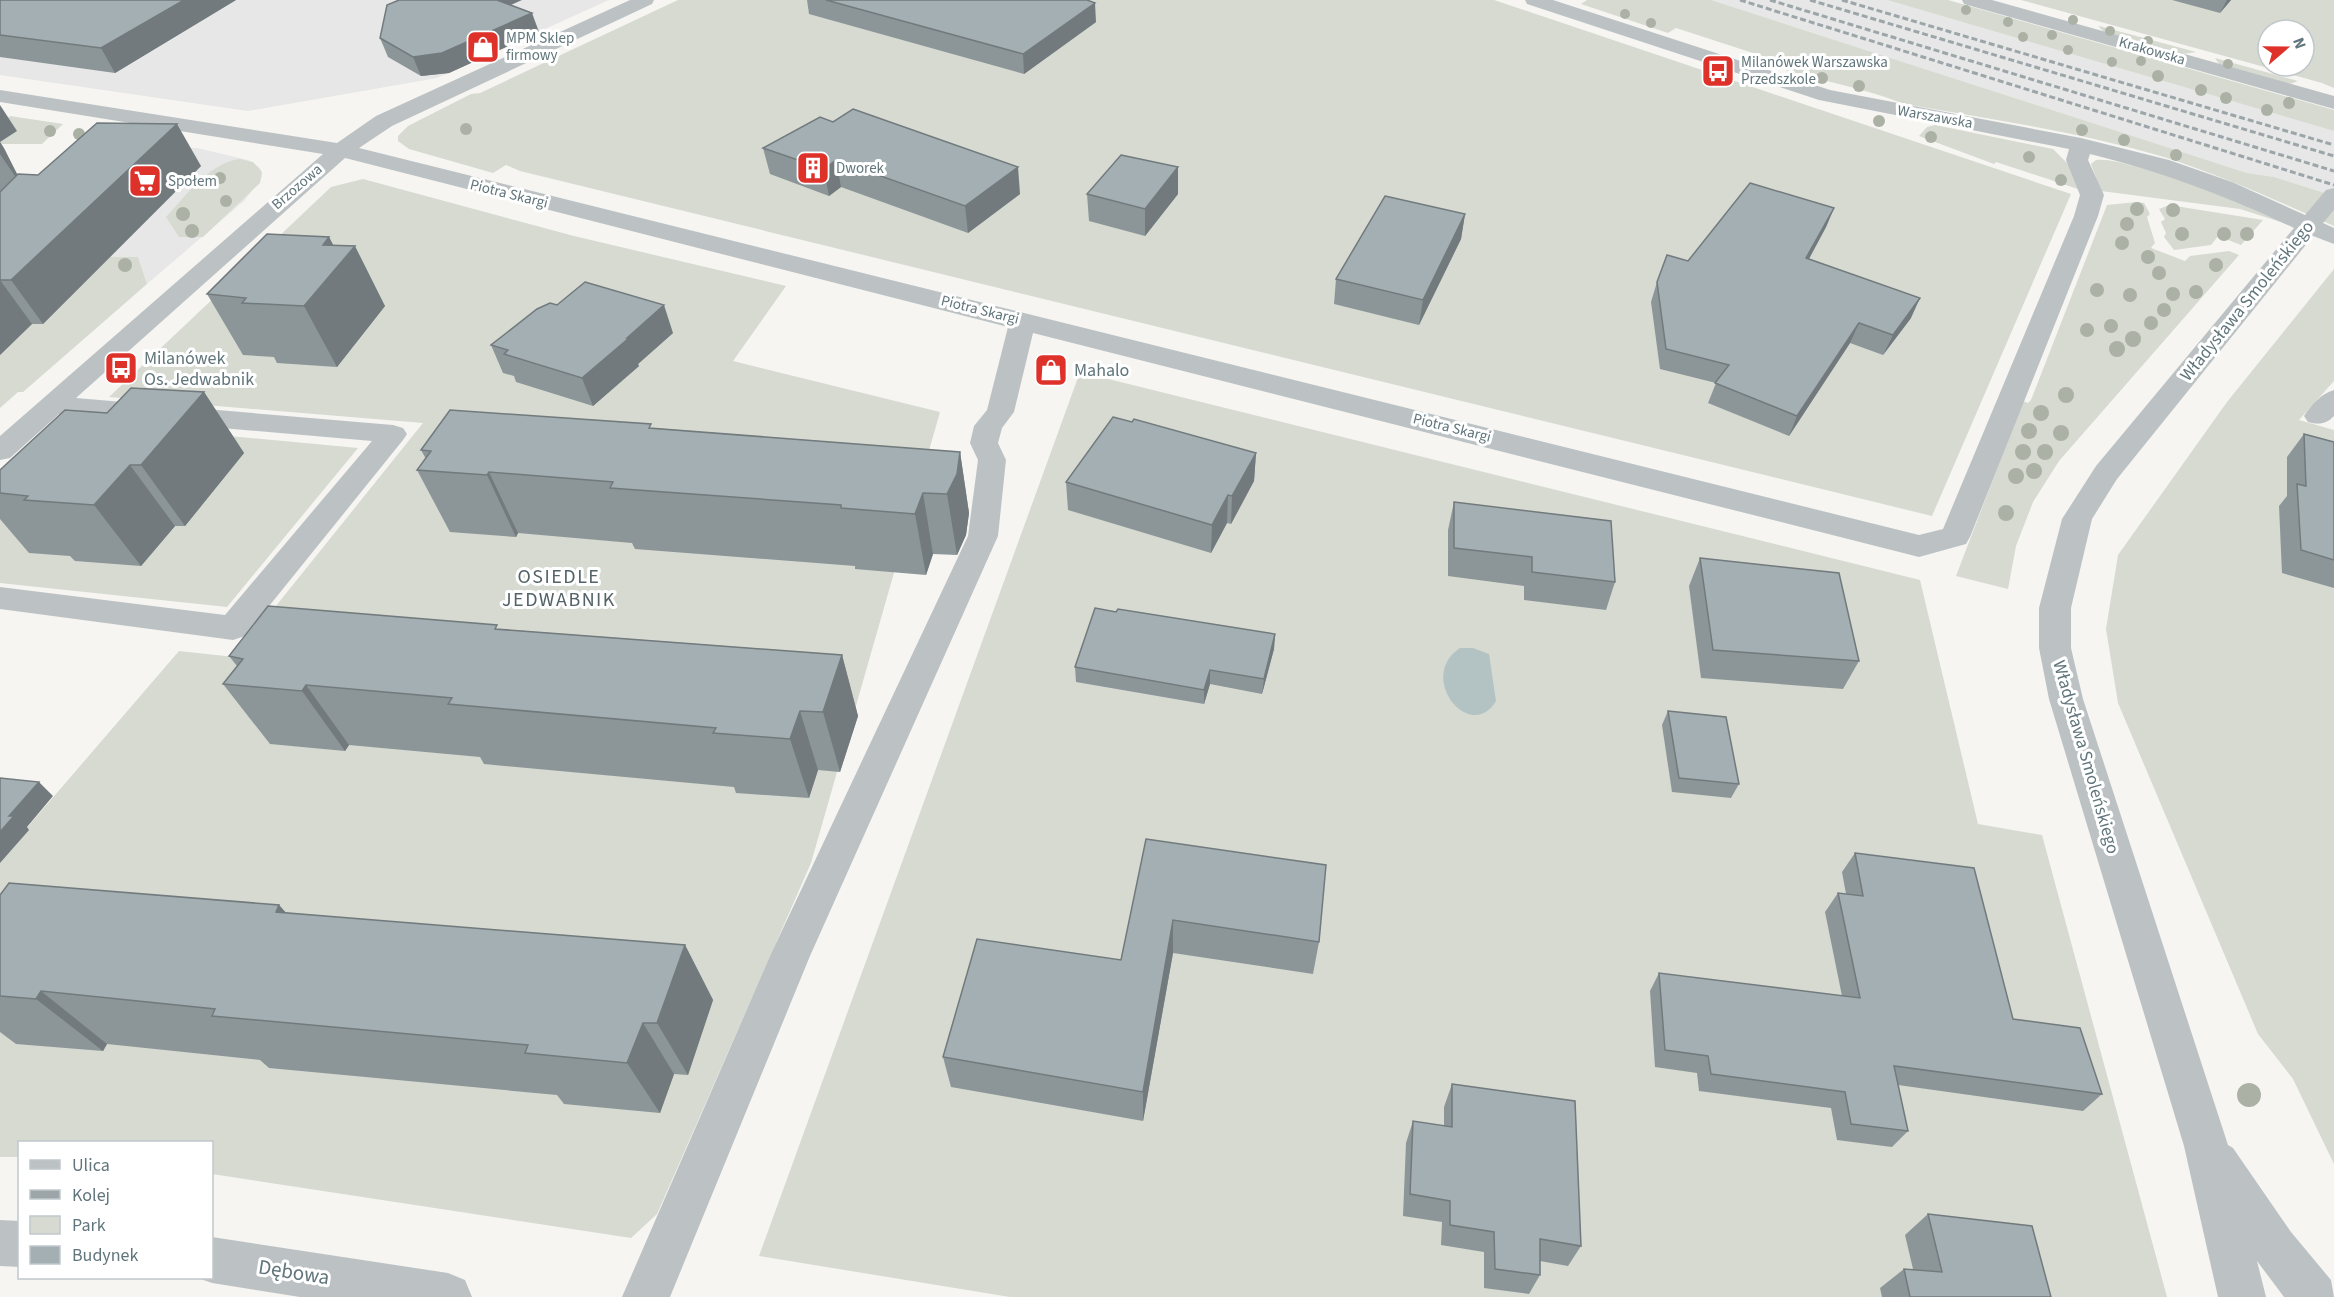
<svg xmlns="http://www.w3.org/2000/svg" width="2334" height="1297" font-family="'Source Sans 3',sans-serif">
  <style>
    .built { fill: #e6e7e6 }
    .green { fill: #d6dad1; fill-rule: evenodd }
    .water { fill: #b3c3c4 }
    .lines { fill: none; stroke-linecap: round; stroke-linejoin: round }
    .minor { fill: #bcc2c4; fill-rule: evenodd }
    .rail { stroke: #9ca6a9; stroke-width: 3; stroke-dasharray: 6 3; stroke-linecap: butt }
    .tree { fill: #abb1a4 }
    .wall { fill: #8c9699 }
    .shaded-wall { fill: #727a7d }
    .building { fill: #a3afb2; stroke: #727a7d; stroke-width: 1.5 }
    .labels { text-anchor: middle; dominant-baseline: central; stroke-width: 6; stroke-linejoin: round; paint-order: stroke }
    .far-poi-label { font-size: 15px; fill: #61767c; stroke: #fff; text-anchor: start }
    .far-street-label { font-size: 15px; fill: #61767c; stroke: #fff }
    .street-label { font-size: 18px; fill: #61767c; stroke: #fff }
    .poi-label { font-size: 18px; fill: #61767c; stroke: #fff; text-anchor: start }
    .neighbourhood-label { font-size: 20px; letter-spacing: 1.5px; fill: #536368; stroke: #fff }
    .near-street-label { font-size: 21px; fill: #61767c; stroke: #fff }
  </style>
  <rect width="100%" height="100%" fill="#f6f5f2"/>
  <g class="built">
    <polygon points="0,0 609,0 437,78 248,111 0,75"/>
    <polygon points="1711,0 1887,0 2334,131 2334,196 2274,177 2247,173"/>
    <polygon points="140,145 197,148 248,160 260,168 262,177 244,201 147,284 138,257 0,254"/>
  </g>
  <g class="green">
    <polygon points="678,0 1494,0 2071,194 1932,516 520,171 506,165 493,173 409,149 398,141 398,136 408,126 471,94 480,93"/>
    <path d="M 1587,0 L 1711,0 L 2247,173 L 2274,177 L 2334,196 L 2334,226 C 2278,201 2223,176 2164,157 C 2080,132 1990,119 1904,104 C 1866,88 1824,82 1785,70 L 1790,65 L 1676,28 L 1668,33 L 1581,4 Z"/>
    <polygon points="1887,0 1948,0 2334,110 2334,131"/>
    <path d="M 2021,0 L 2334,0 L 2334,88 L 2322,83 ZM 2268,30 L 2304,30 L 2304,66 L 2268,66 Z"/>
    <polygon points="2099,27 2099,26 2196,52 2183,54 2104,32"/>
    <polygon points="2215,58 2298,81 2290,84 2219,64"/>
    <polygon points="10,116 63,124 42,144 0,144 0,124"/>
    <polygon points="1935,125 2053,149 2070,166 2081,190 1996,162 1994,164 1919,136 1927,127"/>
    <path d="M 239,159 L 253,162 L 262,172 L 260,183 L 203,237 L 179,237 L 166,217 C 186,196 208,164 239,159 Z"/>
    <path d="M 2096,160 C 2109,159 2121,163 2133,166 C 2187,179 2236,202 2287,224 L 2240,209 L 2101,191 L 2091,164 Z"/>
    <polygon points="363,179 574,236 786,286 733,361 940,412 811,863 657,1214 631,1238 212,1174 212,1142 20,1142 19,1157 0,1157 0,859 179,651 235,657 423,423 109,397 331,187"/>
    <polygon points="2137,202 2144,203 2150,214 2147,217 2155,243 2151,248 2185,261 2190,256 2229,251 2239,255 2059,461 2033,502 2016,546 2008,589 1956,576 2023,401 2028,403 2031,400 2107,205"/>
    <polygon points="2169,205 2263,220 2241,245 2218,236 2211,245 2174,250 2164,237 2166,233 2161,222 2165,219 2159,209"/>
    <polygon points="66,256 138,257 147,284 23,392 18,392 0,408 0,355 32,324 43,324 69,298"/>
    <polygon points="2334,269 2334,381 2299,420 2334,430 2334,1164 2293,1079 2258,1034 2118,703 2106,629 2118,555 2227,402"/>
    <polygon points="1080,372 1920,580 1978,824 2042,835 2167,1297 1010,1297 759,1256"/>
    <polygon points="88,423 358,448 227,607 0,583 0,504"/>
  </g>
  <path class="water" d="M 1460,648 L 1473,648 L 1489,654 L 1496,701 C 1470,744 1416,677 1460,648 Z"/>
  <g class="lines">
    <g class="minor">
      <path d="M 630,0 L 654,0 L 652,4 L 392,126 L 359,148 L 1919,535 L 1943,529 L 2074,216 L 2080,195 L 2066,160 L 2069,149 L 1819,100 L 1527,4 L 1525,0 L 1553,0 L 1830,90 L 2081,138 L 2169,160 L 2232,182 L 2305,215 L 2326,190 L 2334,188 L 2334,210 L 2323,223 L 2334,228 L 2334,244 L 2313,236 L 2117,479 L 2092,519 L 2071,608 L 2071,648 L 2083,699 L 2228,1145 L 2233,1148 L 2291,1232 L 2331,1280 L 2334,1297 L 2284,1297 L 2257,1261 L 2266,1297 L 2218,1297 L 2184,1146 L 2049,699 L 2039,648 L 2039,608 L 2062,519 L 2096,466 L 2294,228 C 2224,195 2165,173 2090,154 L 2088,160 L 2104,195 L 2098,216 L 1970,537 L 1966,544 L 1919,557 L 1033,333 L 1014,412 L 1002,428 L 998,443 L 1006,460 L 998,536 L 810,956 L 670,1297 L 622,1297 L 770,956 L 968,536 L 978,460 L 970,443 L 974,426 L 987,410 L 1008,327 L 345,158 L 76,398 L 393,425 L 403,428 L 407,434 L 403,440 L 245,636 L 233,640 L 0,609 L 0,587 L 225,615 L 372,441 L 59,414 L 10,458 L 0,460 L 0,436 L 323,154 L 0,102 L 0,90 L 337,143 L 376,116 Z"/>
      <polygon points="1962,0 1992,0 2334,96 2334,109 1964,4"/>
      <path d="M 2334,390 L 2334,416 C 2326,424 2320,425 2308,422 L 2304,416 C 2312,404 2321,394 2334,390 Z"/>
      <polygon points="0,1220 20,1221 20,1267 0,1266"/>
      <polygon points="212,1237 448,1273 465,1280 472,1297 300,1297 212,1283 198,1278 212,1278"/>
    </g>
    <g class="rail">
      <polyline points="1740,0 2334,185"/>
      <polyline points="1770,0 2334,171"/>
      <polyline points="1810,0 2334,156"/>
      <polyline points="1842,0 2334,145"/>
    </g>
  </g>
  <g class="tree">
    <circle cx="1966" cy="10" r="5"/>
    <circle cx="1625" cy="14" r="5"/>
    <circle cx="2073" cy="20" r="5"/>
    <circle cx="2008" cy="22" r="5"/>
    <circle cx="1651" cy="23" r="5"/>
    <circle cx="2110" cy="31" r="5"/>
    <circle cx="2052" cy="35" r="5"/>
    <circle cx="2023" cy="37" r="5"/>
    <circle cx="2148" cy="41" r="5"/>
    <circle cx="2068" cy="50" r="5"/>
    <circle cx="2141" cy="61" r="5"/>
    <circle cx="2112" cy="62" r="5"/>
    <circle cx="2228" cy="64" r="5"/>
    <circle cx="2158" cy="76" r="6"/>
    <circle cx="1822" cy="78" r="6"/>
    <circle cx="1859" cy="86" r="6"/>
    <circle cx="2201" cy="90" r="6"/>
    <circle cx="2226" cy="98" r="6"/>
    <circle cx="2289" cy="103" r="6"/>
    <circle cx="2267" cy="110" r="6"/>
    <circle cx="1879" cy="121" r="6"/>
    <circle cx="466" cy="129" r="6"/>
    <circle cx="2082" cy="130" r="6"/>
    <circle cx="50" cy="131" r="6"/>
    <circle cx="79" cy="134" r="6"/>
    <circle cx="1931" cy="137" r="6"/>
    <circle cx="2124" cy="140" r="6"/>
    <circle cx="2176" cy="155" r="6"/>
    <circle cx="2029" cy="157" r="6"/>
    <circle cx="220" cy="178" r="6"/>
    <circle cx="2061" cy="180" r="6"/>
    <circle cx="226" cy="201" r="6"/>
    <circle cx="2137" cy="209" r="7"/>
    <circle cx="2173" cy="210" r="7"/>
    <circle cx="183" cy="214" r="7"/>
    <circle cx="2127" cy="224" r="7"/>
    <circle cx="192" cy="231" r="7"/>
    <circle cx="2182" cy="234" r="7"/>
    <circle cx="2224" cy="234" r="7"/>
    <circle cx="2247" cy="234" r="7"/>
    <circle cx="2122" cy="243" r="7"/>
    <circle cx="2148" cy="257" r="7"/>
    <circle cx="125" cy="265" r="7"/>
    <circle cx="2216" cy="265" r="7"/>
    <circle cx="2159" cy="273" r="7"/>
    <circle cx="2097" cy="290" r="7"/>
    <circle cx="2196" cy="292" r="7"/>
    <circle cx="2173" cy="294" r="7"/>
    <circle cx="2130" cy="295" r="7"/>
    <circle cx="2164" cy="310" r="7"/>
    <circle cx="2151" cy="323" r="7"/>
    <circle cx="2111" cy="326" r="7"/>
    <circle cx="2087" cy="330" r="7"/>
    <circle cx="2133" cy="339" r="8"/>
    <circle cx="2117" cy="349" r="8"/>
    <circle cx="2066" cy="395" r="8"/>
    <circle cx="2041" cy="413" r="8"/>
    <circle cx="2029" cy="431" r="8"/>
    <circle cx="2061" cy="433" r="8"/>
    <circle cx="2023" cy="452" r="8"/>
    <circle cx="2045" cy="452" r="8"/>
    <circle cx="2034" cy="471" r="8"/>
    <circle cx="2016" cy="476" r="8"/>
    <circle cx="2006" cy="513" r="8"/>
    <circle cx="2249" cy="1095" r="12"/>
  </g>
  <g class="wall">
    <polygon points="0,0 236,0 115,73 0,57"/>
    <polygon points="807,0 1087,0 1096,22 1024,74 809,14"/>
    <polygon points="2172,0 2231,0 2220,13"/>
    <polygon points="510,5 539,32 449,73 421,76 388,57 380,38"/>
    <polygon points="0,142 17,174 38,175 201,166 43,324 32,324 0,355"/>
    <polygon points="763,148 1020,194 968,233 841,187 829,196 770,174"/>
    <polygon points="1178,167 1178,194 1145,236 1089,221 1087,194"/>
    <polygon points="1834,208 1826,227 1809,259 1911,318 1883,355 1850,343 1789,436 1708,403 1716,383 1660,369 1651,302 1657,282 1688,261"/>
    <polygon points="1465,214 1461,239 1419,325 1334,304 1336,279"/>
    <polygon points="329,237 333,245 385,306 337,367 277,363 274,357 243,355 207,294"/>
    <polygon points="673,333 638,364 639,366 593,406 516,382 514,376 503,373 491,345"/>
    <polygon points="204,392 244,453 185,526 175,526 141,566 75,561 70,556 29,553 0,519 0,470 107,413"/>
    <polygon points="1132,422 1256,453 1254,481 1231,524 1227,523 1211,553 1068,510 1066,482"/>
    <polygon points="652,428 960,452 969,513 966,535 957,555 933,554 926,575 855,569 855,566 635,549 632,543 518,533 516,537 450,532 417,470 426,459 421,450"/>
    <polygon points="2304,434 2334,442 2334,588 2282,573 2279,506 2287,496 2287,457"/>
    <polygon points="1454,502 1615,582 1606,610 1524,600 1524,586 1448,576 1448,530"/>
    <polygon points="1700,558 1859,661 1843,689 1701,678 1689,586"/>
    <polygon points="1116,612 1275,634 1274,649 1262,694 1210,684 1204,704 1076,682 1075,667"/>
    <polygon points="499,629 842,655 858,716 840,772 818,770 809,798 736,793 734,787 484,764 480,757 349,745 345,751 270,744 223,684 237,666 229,656"/>
    <polygon points="1668,711 1739,784 1731,798 1672,792 1662,725"/>
    <polygon points="1146,839 1319,942 1313,974 1173,953 1143,1121 951,1087 943,1057 1121,960"/>
    <polygon points="1855,853 2013,1019 2102,1094 2083,1111 1898,1085 1908,1131 1892,1147 1837,1140 1831,1108 1699,1091 1697,1073 1655,1067 1650,991 1659,973 1842,996 1825,912 1838,893 1846,894 1842,872"/>
    <polygon points="0,895 279,905 286,913 685,945 713,1000 688,1075 674,1074 660,1113 564,1104 557,1095 269,1068 260,1060 107,1044 103,1051 16,1044 0,1032"/>
    <polygon points="1452,1084 1581,1246 1568,1266 1540,1261 1540,1275 1529,1294 1484,1288 1484,1252 1441,1245 1442,1222 1403,1216 1406,1143 1413,1121 1444,1126 1444,1107"/>
    <polygon points="1928,1214 2051,1297 1882,1297 1880,1288 1904,1269 1913,1269 1905,1235"/>
  </g>
  <g class="shaded-wall">
    <polygon points="184,0 236,0 115,73 101,48"/>
    <polygon points="485,0 522,0 490,14"/>
    <polygon points="2227,0 2231,0 2220,13"/>
    <polygon points="1095,3 1096,22 1024,74 1023,54"/>
    <polygon points="532,13 539,32 449,73 421,76 413,57"/>
    <polygon points="0,105 17,131 0,142"/>
    <polygon points="177,124 201,166 43,324 11,280"/>
    <polygon points="0,142 4,148 27,194 0,154"/>
    <polygon points="836,160 841,187 829,196 824,169"/>
    <polygon points="1018,167 1020,194 968,233 965,206"/>
    <polygon points="1178,167 1178,194 1145,236 1145,209"/>
    <polygon points="1834,208 1826,227 1799,277 1806,258"/>
    <polygon points="1465,214 1461,239 1419,325 1423,300"/>
    <polygon points="329,237 342,262 355,246 385,306 337,367 304,306 323,245"/>
    <polygon points="0,280 32,324 0,355"/>
    <polygon points="1920,298 1911,318 1883,355 1893,335"/>
    <polygon points="664,305 673,333 638,364 639,366 593,406 582,378"/>
    <polygon points="1859,323 1850,343 1789,436 1797,416"/>
    <polygon points="204,392 244,453 185,526 141,465"/>
    <polygon points="960,452 969,513 966,535 957,555 947,494"/>
    <polygon points="1256,453 1254,481 1231,524 1232,496"/>
    <polygon points="130,465 175,526 141,566 94,505"/>
    <polygon points="489,472 518,533 516,537 487,475"/>
    <polygon points="923,493 933,554 926,575 915,514"/>
    <polygon points="1228,495 1227,523 1211,553 1212,525"/>
    <polygon points="1275,634 1274,649 1262,694 1264,679"/>
    <polygon points="842,655 858,716 840,772 823,712"/>
    <polygon points="1210,670 1210,684 1204,704 1204,690"/>
    <polygon points="306,685 349,745 345,751 302,691"/>
    <polygon points="800,711 818,770 809,798 790,739"/>
    <polygon points="39,782 53,796 27,827 29,830 0,863 0,832 9,816"/>
    <polygon points="279,905 329,961 276,912"/>
    <polygon points="1173,920 1173,953 1143,1121 1143,1092"/>
    <polygon points="685,945 713,1000 688,1075 657,1023"/>
    <polygon points="41,991 107,1044 103,1051 36,999"/>
    <polygon points="643,1023 674,1074 660,1113 627,1063"/>
  </g>
  <g class="building">
    <polygon points="0,0 184,0 101,48 0,35"/>
    <polygon points="399,0 497,0 532,13 442,53 413,57 380,38 387,5"/>
    <polygon points="826,0 1087,0 1095,3 1023,54"/>
    <polygon points="853,109 1018,167 965,206 836,160 824,169 763,148 820,117 833,122"/>
    <polygon points="97,123 177,124 11,280 0,280 0,192 18,174 38,175"/>
    <polygon points="1121,155 1178,167 1145,209 1087,194"/>
    <polygon points="1750,183 1834,208 1806,258 1920,298 1893,335 1859,323 1797,416 1715,383 1729,365 1666,349 1657,282 1667,255 1688,261"/>
    <polygon points="1385,196 1465,214 1423,300 1336,279"/>
    <polygon points="267,234 329,237 323,245 355,246 304,306 242,303 246,298 207,294"/>
    <polygon points="585,282 664,305 627,338 629,338 582,378 504,354 508,350 491,345 537,309 550,303 557,305"/>
    <polygon points="131,388 204,392 141,465 130,465 94,505 24,500 28,496 0,493 0,470 65,410 107,413"/>
    <polygon points="450,410 651,424 649,428 960,452 957,474 947,494 923,493 915,514 841,508 841,505 610,488 613,482 489,472 487,475 417,470 431,451 421,450"/>
    <polygon points="1113,417 1132,422 1134,419 1256,453 1232,496 1228,495 1212,525 1066,482"/>
    <polygon points="2304,434 2334,442 2334,560 2301,550 2297,484 2306,486"/>
    <polygon points="1454,502 1611,521 1615,582 1532,572 1532,557 1454,548"/>
    <polygon points="1700,558 1839,573 1859,661 1713,650"/>
    <polygon points="268,606 497,625 495,629 842,655 823,712 800,711 790,739 713,733 716,728 448,704 452,698 306,685 302,691 223,684 243,659 229,656"/>
    <polygon points="1095,608 1116,612 1118,609 1275,634 1264,679 1210,670 1204,690 1075,667"/>
    <polygon points="1668,711 1726,717 1739,784 1679,778"/>
    <polygon points="0,778 39,782 9,816 14,816 0,832"/>
    <polygon points="1146,839 1326,865 1319,942 1173,920 1143,1092 943,1057 977,939 1121,960"/>
    <polygon points="1855,853 1974,868 2013,1019 2080,1028 2102,1094 1894,1066 1908,1131 1851,1124 1845,1092 1711,1074 1708,1056 1665,1050 1659,973 1860,998 1838,893 1863,896"/>
    <polygon points="9,883 279,905 276,912 685,945 657,1023 643,1023 627,1063 525,1053 528,1045 212,1016 215,1009 41,991 36,999 0,996 0,895"/>
    <polygon points="1452,1084 1575,1101 1581,1246 1540,1239 1540,1275 1495,1269 1494,1232 1450,1225 1450,1201 1410,1194 1413,1121 1452,1127"/>
    <polygon points="1928,1214 2032,1226 2051,1297 1910,1297 1904,1269 1942,1272"/>
  </g>
  <defs>
    <g id="shop-square" transform="scale(1.725)"><rect x="-9" y="-9" width="18" height="18" rx="4" fill="#de312a" stroke="#fff"/><path d="M-5-2.5h2.3a2.7 3.5 0 0 1 5.4 0H5L5.5 6h-11ZM-1.5-2.5h3a1.5 2.3 0 0 0-3 0Z" fill="#fff"/></g>
    <g id="bus-square" transform="scale(1.725)"><rect x="-9" y="-9" width="18" height="18" rx="4" fill="#de312a" stroke="#fff"/><path d="M-5-6H5V4H4V6H2V4H-2V6H-4V4H-5ZM-3.5-4V0h7V-4ZM-3.5 1.2v1.5H-2V1.2ZM2 1.2v1.5H3.5V1.2Z" fill="#fff"/></g>
    <g id="building-square" transform="scale(1.725)"><rect x="-9" y="-9" width="18" height="18" rx="4" fill="#de312a" stroke="#fff"/><path d="M-4-6H4V6H1V3H-1V6H-4ZM-2.5-4.3h1.7v1.8h-1.7ZM.8-4.3h1.7v1.8H.8ZM-2.5-1h1.7V.8h-1.7ZM.8-1h1.7V.8H.8Z" fill="#fff"/></g>
    <g id="supermarket-square" transform="scale(1.725)"><rect x="-9" y="-9" width="18" height="18" rx="4" fill="#de312a" stroke="#fff"/><path d="M-6-5.5h2.5l.6 2H6L4.5 2H-2.5L-4.4-4H-6ZM-1.5 3.2a1.3 1.3 0 1 0 .1 0ZM3 3.2a1.3 1.3 0 1 0 .1 0Z" fill="#fff"/></g>
  </defs>
  <g fill-rule="evenodd">
    <use href="#shop-square" x="483" y="47"/>
    <use href="#bus-square" x="1718" y="71"/>
    <use href="#building-square" x="813" y="168"/>
    <use href="#supermarket-square" x="145" y="181"/>
    <use href="#bus-square" x="121" y="368"/>
    <use href="#shop-square" x="1051" y="370"/>
  </g>
  <g class="labels">
    <g class="far-poi-label">
      <text x="506" y="38">MPM Sklep<tspan x="506" dy="17">firmowy</tspan></text>
      <text x="1741" y="62">Milanówek Warszawska<tspan x="1741" dy="17">Przedszkole</tspan></text>
      <text x="836" y="168">Dworek</text>
      <text x="168" y="181">Społem</text>
    </g>
    <g class="far-street-label">
      <text transform="translate(2152 51) rotate(16)">Krakowska</text>
      <text transform="translate(1935 117) rotate(10)">Warszawska</text>
      <text transform="translate(297 187) rotate(-41)">Brzozowa</text>
      <text transform="translate(509 194) rotate(14)">Piotra Skargi</text>
      <text transform="translate(980 310) rotate(14)">Piotra Skargi</text>
      <text transform="translate(1452 428) rotate(14)">Piotra Skargi</text>
    </g>
    <g class="street-label">
      <text transform="translate(2247 301) rotate(-51)">Władysława Smoleńskiego</text>
      <text transform="translate(2086 757) rotate(74)">Władysława Smoleńskiego</text>
    </g>
    <g class="poi-label">
      <text x="144" y="358">Milanówek<tspan x="144" dy="21">Os. Jedwabnik</tspan></text>
      <text x="1074" y="370">Mahalo</text>
    </g>
    <g class="neighbourhood-label">
      <text x="559" y="577">OSIEDLE<tspan x="559" dy="23">JEDWABNIK</tspan></text>
    </g>
    <g class="near-street-label">
      <text transform="translate(294 1272) rotate(9)">Dębowa</text>
    </g>
  </g>
  <rect x="18" y="1141" width="195" height="138" fill="#ffffff" stroke="#c0c8cb" stroke-width="1.5"/>
  <rect x="30" y="1160" width="30" height="9" fill="#bcc2c4" stroke="#c0c8cb" stroke-width="1.5"/>
  <text x="72" y="1171" font-size="18" fill="#61767c">Ulica</text>
  <rect x="30" y="1190" width="30" height="9" fill="#9ca6a9" stroke="#c0c8cb" stroke-width="1.5"/>
  <text x="72" y="1201" font-size="18" fill="#61767c">Kolej</text>
  <rect x="30" y="1216" width="30" height="18" fill="#d6dad1" stroke="#c0c8cb" stroke-width="1.5"/>
  <text x="72" y="1231" font-size="18" fill="#61767c">Park</text>
  <rect x="30" y="1246" width="30" height="18" fill="#a3afb2" stroke="#c0c8cb" stroke-width="1.5"/>
  <text x="72" y="1261" font-size="18" fill="#61767c">Budynek</text>
  <g transform="translate(2286 48) rotate(70)"><circle r="28" fill="#ffffff" stroke="#c0c8cb" stroke-width="1.5"/>
  <path d="M0-4.5L10 22L0 15L-10 22Z" fill="#de312a"/>
  <text y="-9" font-size="16" font-weight="bold" text-anchor="middle" fill="#61767c">N</text>
  </g>
</svg>
